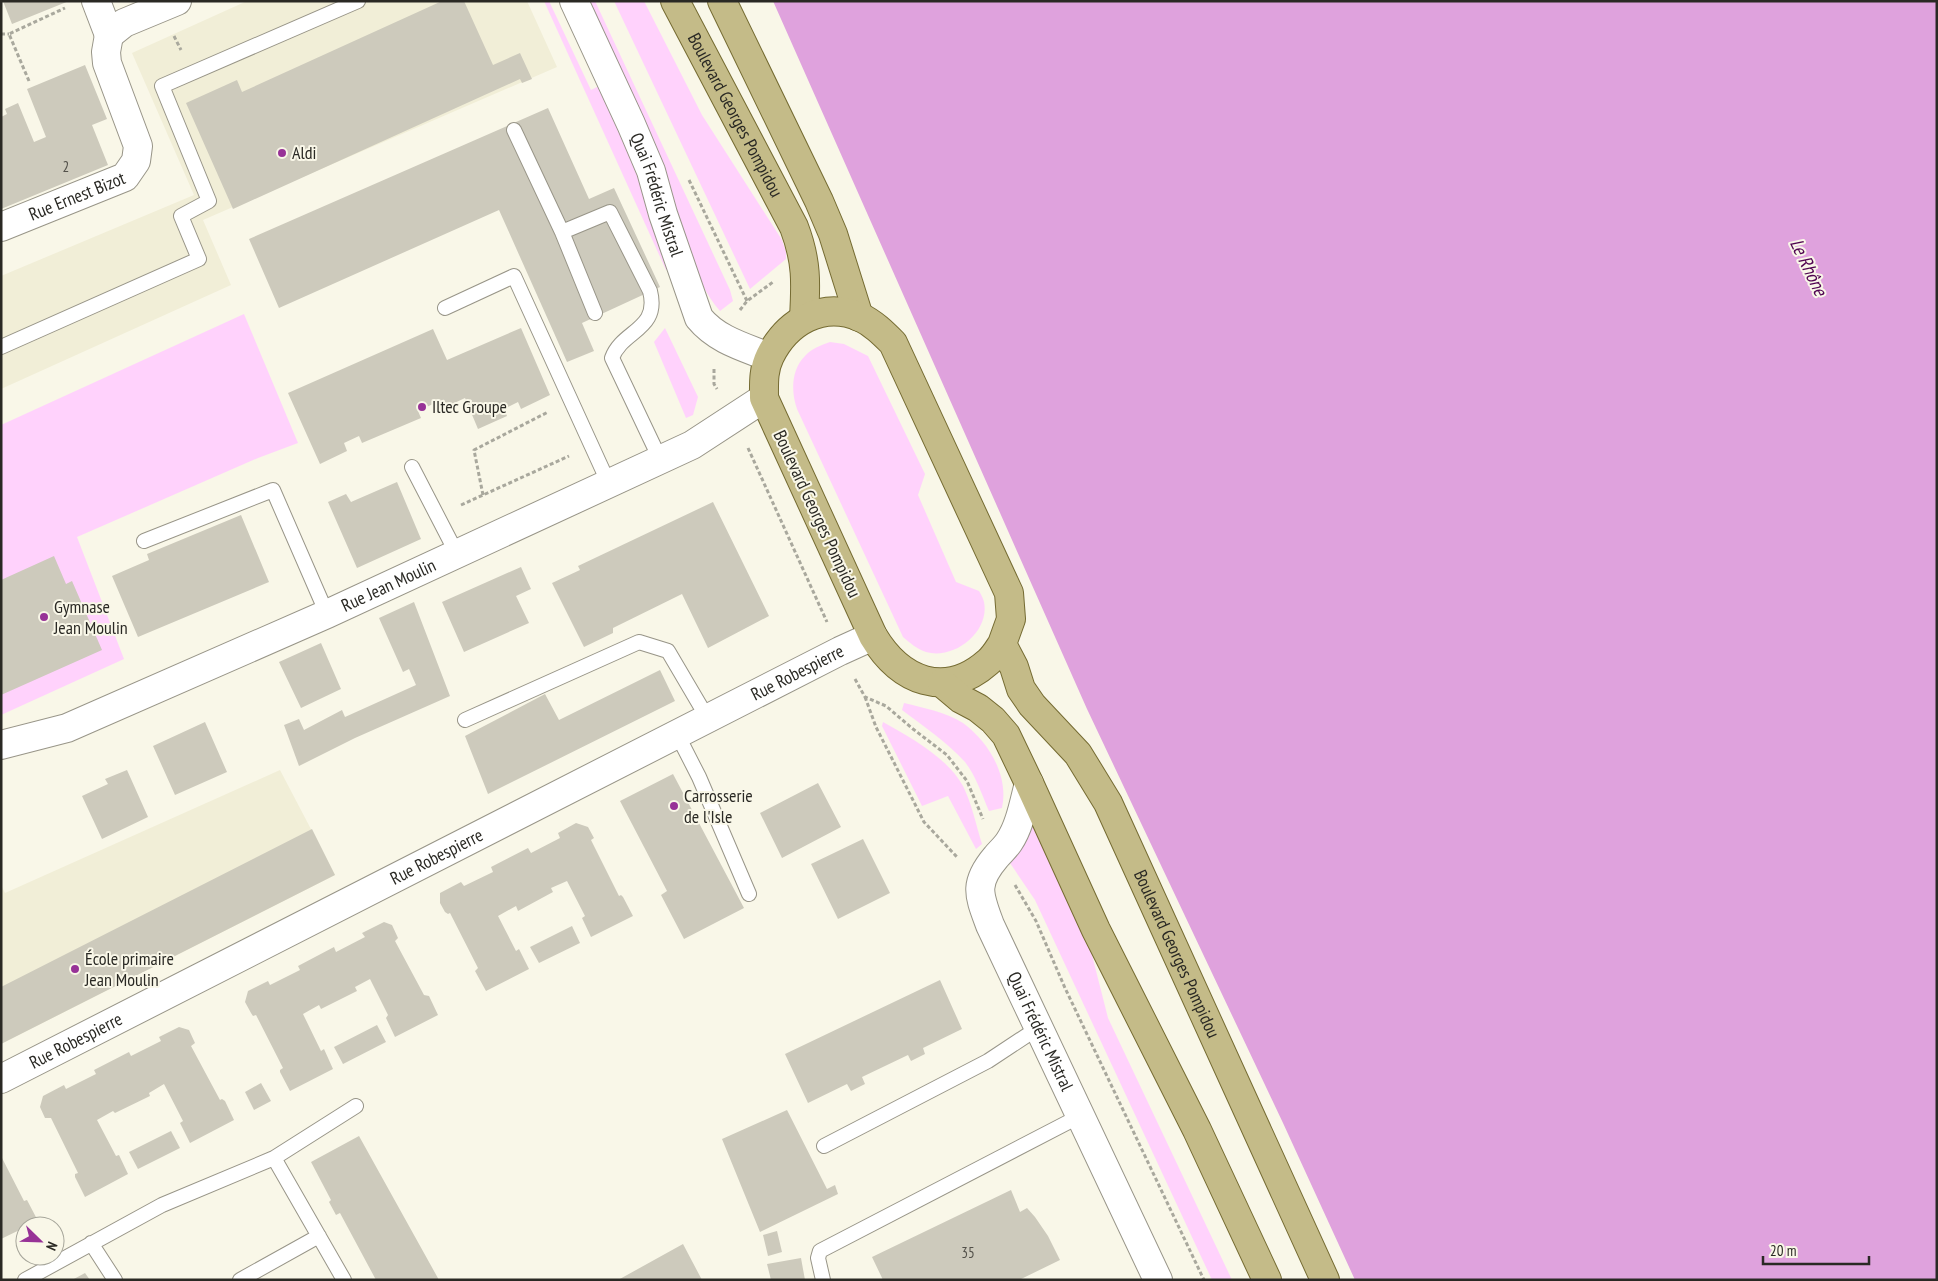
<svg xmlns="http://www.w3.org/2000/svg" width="1938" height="1281" viewBox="0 0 1938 1281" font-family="'PT Sans Narrow',sans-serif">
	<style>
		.built { fill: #f1eed7 }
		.green { fill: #ffd2fc }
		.water { fill: #dfa2dd }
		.building { fill: #cdcabc }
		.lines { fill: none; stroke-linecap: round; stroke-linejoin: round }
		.service-casing { stroke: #989588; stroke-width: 16 }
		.minor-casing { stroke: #989588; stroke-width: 30 }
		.primary-casing { stroke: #756b32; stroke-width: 30 }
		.path { stroke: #a9a89d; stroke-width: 3; stroke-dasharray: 4 2.5; stroke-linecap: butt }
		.service { stroke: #fff; stroke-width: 14 }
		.minor { stroke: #fff; stroke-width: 28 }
		.primary { stroke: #c4bb88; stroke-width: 28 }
		.poi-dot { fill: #973297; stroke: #f9f7e8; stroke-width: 2 }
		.labels { text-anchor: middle; stroke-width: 4; stroke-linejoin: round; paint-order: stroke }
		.number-label { font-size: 15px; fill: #53514a }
		.street-label { font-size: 18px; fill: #2a2924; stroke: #f9f7e8 }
		.poi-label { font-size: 18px; fill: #2a2924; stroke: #f9f7e8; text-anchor: start }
		.water-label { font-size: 19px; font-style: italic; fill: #500551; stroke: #f9f7e8 }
	</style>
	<rect width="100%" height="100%" fill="#f9f7e8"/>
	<path class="built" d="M247 1H527L557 67 203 220 231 285 1 389V276L194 195 132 53Z
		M280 770 335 875 1 1044V885L5 893Z"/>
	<path class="green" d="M544 1H549L591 90 603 84 626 135 671 269 666 270Z
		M585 1H595L730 290 733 301 720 311C693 281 687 236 672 200 645 133 614 67 585 1Z
		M614 1H644L702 115 782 240 786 252V259L750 289Z
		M244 314 298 443 258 458 77 537 124 659 1 715V425Z
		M665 328 698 397 693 415 686 418 654 342Z
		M830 342 844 344 868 356 925 474 918 495 956 582 979 591C981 594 983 598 984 602 990 632 954 660 926 652 917 649 910 643 903 637L797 409C791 392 791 370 805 356 811 349 821 345 830 342Z
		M904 703C924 708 946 712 963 723 989 742 1009 776 1002 808L989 811C982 795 976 776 965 762 947 742 923 726 902 710Z
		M883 722C910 737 948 758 963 786 972 804 976 825 982 844L976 849 948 796 922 806 882 726Z
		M1033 817 1092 955 1108 1018 1232 1280H1212L1035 900 1010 863 1019 848Z"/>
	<path class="water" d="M773 1H1937V1280H1355L1283 1123 1087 709Z"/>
	<path class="building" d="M3 1H69L12 24Z
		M442 1H464L493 65 520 53 532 79 522 83 520 79 233 209 186 103 237 80 242 92Z
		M85 65 107 119 92 125 108 165 1 209V117L7 114 5 109 18 103 34 142 46 137 27 89Z
		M548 108 589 199 614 188 660 287 582 323 594 351 567 362 499 210 279 308 249 239Z
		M521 328 550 395 521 409 518 402 504 409 507 416 478 429 465 398 435 412 433 404 418 411 421 418 362 443 359 436 344 443 347 451 320 464 288 393 433 329 447 360Z
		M397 482 421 539 357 568 328 502 346 494 351 502Z
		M713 502 769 616 708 648 682 594 613 628V633L584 647 552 583 580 570 578 566Z
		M241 515 269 582 138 637 112 576 149 560 147 554Z
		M54 556 66 584 72 581 102 650 1 695V580Z
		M521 567 531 589 516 596 529 623 464 652 442 602Z
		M414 602 450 696 355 738 299 766 284 725 299 719 304 730 342 710 345 717 416 685 409 669 403 672 379 618Z
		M321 643 341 689 301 708 279 662Z
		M660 670 675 701 488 794 465 736 545 694 559 720Z
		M205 722 227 772 175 795 153 746Z
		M127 770 148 817 102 839 82 796 108 784 105 779Z
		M673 774 744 908 684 939 661 895 667 891 620 801Z
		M818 783 841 827 782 858 760 813Z
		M576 823 588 827 594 838 591 840 619 896 621 895 623 897 633 916 591 937 582 918 585 916 567 881 551 888 553 892 518 911 516 906 498 916 516 951 519 949 529 969 486 991 475 971 478 968 450 913 448 914 445 912 440 903V893L461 882 464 886 493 872 491 867 528 848 531 853 560 838 558 833Z
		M312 829 335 875 1 1044V987Z
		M863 839 890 893 838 919 811 864Z
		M384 922 392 925 398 938 395 941 424 995 429 996 438 1015 395 1037 386 1018 388 1015 370 979 355 987 357 991 321 1009 319 1005 303 1014 321 1051 324 1049 333 1069 290 1091 280 1072V1070L283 1068 256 1015 253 1016 251 1013 245 1002 248 991 268 981 270 985 300 970 298 966 334 947 336 952 365 937 362 933Z
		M572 926 580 943 539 963 530 947Z
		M940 980 962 1029 923 1048 925 1054 911 1061 908 1055 862 1077 865 1084 851 1091 847 1084 808 1103 785 1054Z
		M377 1025 386 1042 343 1064 334 1047Z
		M179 1027 189 1030 195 1043 191 1046 220 1100 222 1099 225 1101 234 1120 190 1143 180 1123 183 1121 164 1084 149 1093 150 1096 115 1113 113 1111 97 1120 116 1156 119 1155 128 1174 85 1197 75 1177V1174L78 1173 51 1118H45L40 1107 43 1096 64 1085 66 1089 96 1074 94 1070 129 1052 131 1056 161 1041 159 1037Z
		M261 1083 271 1101 254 1110 245 1092Z
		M787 1110 827 1189 835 1185 838 1194 760 1232 722 1139Z
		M171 1131 180 1148 138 1169 129 1152Z
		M359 1136 439 1280H376L340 1213 336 1215 329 1202 331 1200 311 1162Z
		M1 1156 24 1201 27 1200 38 1221 1 1239Z
		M1011 1190 1020 1212 1027 1208 1035 1217 1048 1236 1060 1260 1019 1280H883L872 1257Z
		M777 1231 782 1252 768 1256 763 1235Z
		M683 1244 702 1280H618Z
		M801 1258 805 1280H771L767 1264Z
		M85 1273 90 1280H72Z"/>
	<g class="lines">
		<g class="service-casing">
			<path id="service" d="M514 130 562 232 595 313
				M562 232 610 212 650 291C660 330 622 330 612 358L660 459
				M445 308 514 276 609 484
				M1 347 199 259 181 216 209 201 162 86 358 1
				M412 467 457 554
				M144 541 273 490 327 614
				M465 720 639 642 668 651 708 719
				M677 734 699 777 749 894
				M824 1146 988 1061 1038 1028
				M274 1158 344 1280
				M91 1243 115 1280
				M25 1280 162 1205 274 1158 356 1106
				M240 1280 319 1236
				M823 1280 818 1258 820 1251 1080 1116"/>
		</g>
		<g class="minor-casing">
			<g id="minor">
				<path d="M96 1 109 35 124 23 177 1"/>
				<path id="s1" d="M574 1 631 124 651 171 663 214 699 318C717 340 744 347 769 357"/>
				<path id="s2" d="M1 227 125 177 136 161 138 146 107 63 106 52 109 35"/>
				<path id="s3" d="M1 745 67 728 327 614 692 445 764 398"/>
				<path id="s4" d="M1029 783C1024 802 1020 826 1009 842 1005 848 1000 852 996 857 973 884 979 895 990 925L1158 1280"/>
				<path id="s5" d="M1 1079 840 651 873 636"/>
			</g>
		</g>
		<g class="primary-casing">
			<g id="primary">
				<path id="s6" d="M675 1 794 227C807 261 806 283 804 318"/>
				<path d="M722 1 819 201 833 234 859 317"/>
				<path id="s7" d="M1002 644C998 650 994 657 988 662 945 700 900 681 873 636L764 398C764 384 763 370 770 356 787 322 822 301 860 317 873 323 883 333 893 343L1009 593 1011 619 1002 644 1014 667 1021 689 1032 705 1078 754 1108 803 1325 1280"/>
				<path d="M942 683 961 699 978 708 993 720 1006 735 1029 783 1096 930 1197 1130 1267 1280"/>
			</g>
		</g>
		<path class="path" d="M1 34H9
			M174 36 181 50
			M29 81 9 34 65 8
			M689 180 747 301
			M740 310 747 301 773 282
			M714 369V384L717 389
			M748 448 827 622
			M483 495 474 450 548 412
			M461 505 569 456
			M855 679 865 697 886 706 913 729 947 755 967 781 983 819
			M865 697 876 727 924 822 957 857
			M1015 885 1036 921 1065 988 1204 1280"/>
		<use href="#service" class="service"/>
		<use href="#minor" class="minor"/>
		<use href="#primary" class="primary"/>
	</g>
	<g class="poi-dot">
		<circle cx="282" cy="153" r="5"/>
		<circle cx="422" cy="407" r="5"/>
		<circle cx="44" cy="617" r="5"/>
		<circle cx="674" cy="806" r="5"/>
		<circle cx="75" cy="969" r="5"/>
	</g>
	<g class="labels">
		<g class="number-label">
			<text x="66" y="172">2</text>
			<text x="968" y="1258">35</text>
		</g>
		<g class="street-label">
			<text dy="6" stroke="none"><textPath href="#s6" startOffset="129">Boulevard Georges Pompidou</textPath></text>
			<text dy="6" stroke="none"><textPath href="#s2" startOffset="82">Rue Ernest Bizot</textPath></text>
			<text dy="6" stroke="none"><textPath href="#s1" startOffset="211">Quai Frédéric Mistral</textPath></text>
			<text transform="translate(817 514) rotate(65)" y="6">Boulevard Georges Pompidou</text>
			<text dy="6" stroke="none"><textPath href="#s3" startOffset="420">Rue Jean Moulin</textPath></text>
			<text dy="6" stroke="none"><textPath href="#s5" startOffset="894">Rue Robespierre</textPath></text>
			<text dy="6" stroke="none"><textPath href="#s5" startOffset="489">Rue Robespierre</textPath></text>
			<text dy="6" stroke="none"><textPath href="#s7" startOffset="1304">Boulevard Georges Pompidou</textPath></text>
			<text dy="6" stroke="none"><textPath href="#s4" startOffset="274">Quai Frédéric Mistral</textPath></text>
			<text dy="6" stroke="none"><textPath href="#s5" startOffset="84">Rue Robespierre</textPath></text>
		</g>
		<g class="poi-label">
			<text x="292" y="159">Aldi</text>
			<text x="432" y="413">Iltec Groupe</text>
			<text x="54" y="613">Gymnase<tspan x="54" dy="21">Jean Moulin</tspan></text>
			<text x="684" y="802">Carrosserie<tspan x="684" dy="21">de l'Isle</tspan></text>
			<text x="85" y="965">École primaire<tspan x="85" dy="21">Jean Moulin</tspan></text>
		</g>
		<g class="water-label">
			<text transform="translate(1809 267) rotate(64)" y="7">Le Rhône</text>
		</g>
	</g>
	<rect width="1938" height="1281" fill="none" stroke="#2a2924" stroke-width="5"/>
	<g transform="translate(40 1241) rotate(113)"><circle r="24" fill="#f9f7e8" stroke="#a6a59a"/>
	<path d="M0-4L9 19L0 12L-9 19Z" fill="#973297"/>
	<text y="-8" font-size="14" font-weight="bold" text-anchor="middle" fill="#2a2924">N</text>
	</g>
	<path d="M1763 1256v8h106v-8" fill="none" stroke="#2a2924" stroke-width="2.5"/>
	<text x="1770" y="1256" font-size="15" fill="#2a2924" stroke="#f9f7e8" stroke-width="4" paint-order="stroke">20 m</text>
</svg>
